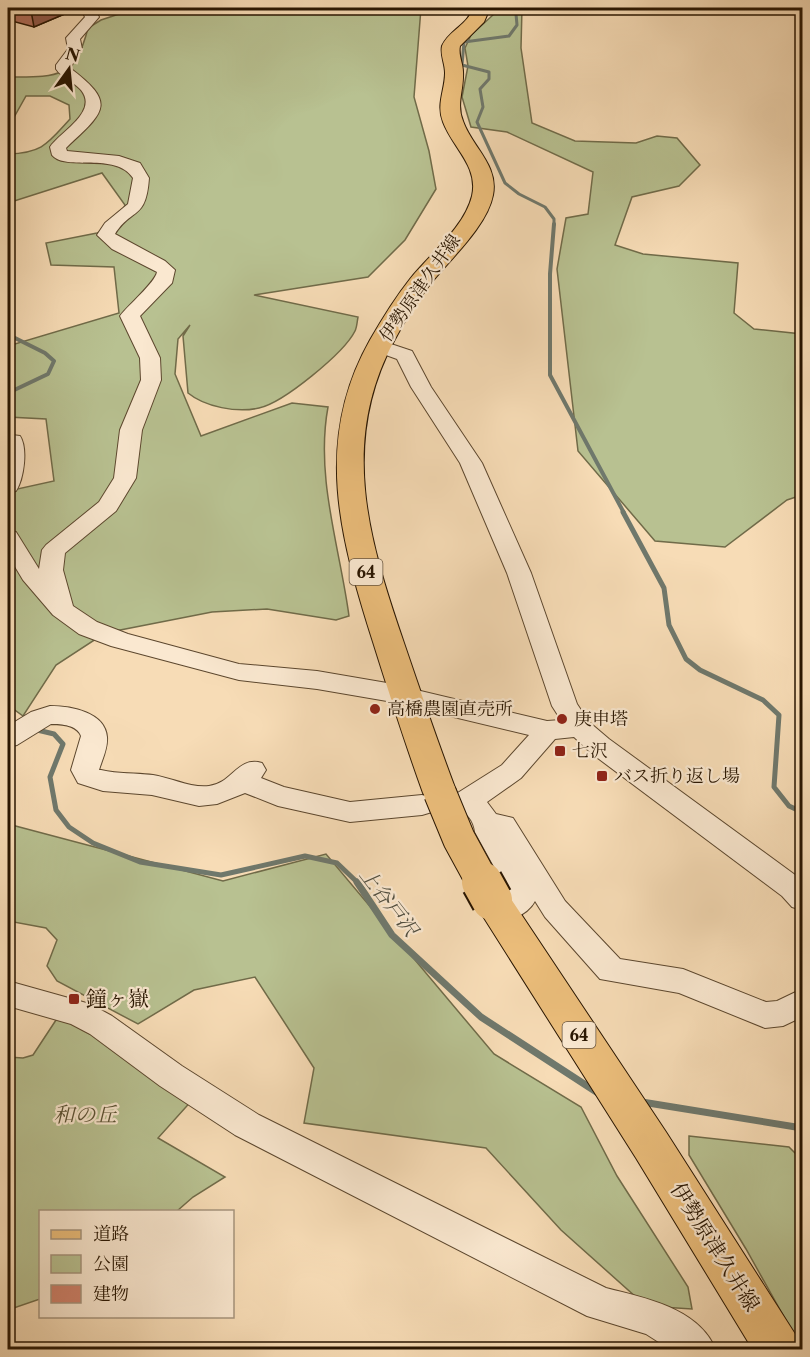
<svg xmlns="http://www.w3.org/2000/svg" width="810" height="1357" viewBox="0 0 810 1357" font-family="'Libre Caslon Text','Noto Serif JP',serif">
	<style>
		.green { fill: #b8c191; stroke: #706b49; stroke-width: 1.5 }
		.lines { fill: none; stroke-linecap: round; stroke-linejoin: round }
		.stream-far3 { stroke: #6f786c; stroke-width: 3 }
		.stream-far2 { stroke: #6f786c; stroke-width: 4 }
		.stream-far1 { stroke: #6f786c; stroke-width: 5 }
		.stream { stroke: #6f786c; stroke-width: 7 }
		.minor-casing { stroke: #5c472e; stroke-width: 2 }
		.major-casing { stroke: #281501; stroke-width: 2 }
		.minor { fill: #fae8d0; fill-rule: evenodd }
		.major { fill: #ecbe7b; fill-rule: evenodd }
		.major-bridge-far1-casing { stroke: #281501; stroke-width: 34; stroke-linecap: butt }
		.major-bridge-casing { stroke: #281501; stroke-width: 44; stroke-linecap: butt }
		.major-bridge-far1 { stroke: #ecbe7b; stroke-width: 32 }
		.major-bridge { stroke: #ecbe7b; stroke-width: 40 }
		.wall { fill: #b26f5c; stroke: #281501; stroke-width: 1.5 }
		.shaded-wall { fill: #915a4b; stroke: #281501; stroke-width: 1.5 }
		.building { fill: #cf816b; stroke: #281501; stroke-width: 1.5 }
		.poi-dot { fill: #8f2418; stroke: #fae8d0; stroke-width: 2 }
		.labels { text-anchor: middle; stroke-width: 4.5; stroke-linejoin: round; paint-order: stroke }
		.shield { fill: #fae8d0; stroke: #67543f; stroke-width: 1.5 }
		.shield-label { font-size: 16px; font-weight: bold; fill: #281501 }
		.street-label { font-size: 18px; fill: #281501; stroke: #fae8d0 }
		.poi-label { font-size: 18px; fill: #281501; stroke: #fae8d0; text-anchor: start }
		.water-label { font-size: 20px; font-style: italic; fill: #514f40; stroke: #fae8d0 }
		.near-poi-label { font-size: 21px; fill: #281501; stroke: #fae8d0; text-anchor: start }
		.near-park-label { font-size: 21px; font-style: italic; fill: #5a5133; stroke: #fae8d0 }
		.near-street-label { font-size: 21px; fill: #281501; stroke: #fae8d0 }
	</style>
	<rect width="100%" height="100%" fill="#f7dcb6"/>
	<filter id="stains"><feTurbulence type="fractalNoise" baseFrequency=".00333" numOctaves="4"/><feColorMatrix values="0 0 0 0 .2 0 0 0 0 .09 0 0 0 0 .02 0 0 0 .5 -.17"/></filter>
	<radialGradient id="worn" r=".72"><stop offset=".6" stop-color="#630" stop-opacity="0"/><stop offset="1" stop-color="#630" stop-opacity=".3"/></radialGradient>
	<path class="green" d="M137 8H421L414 97 429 151 436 189 405 240 368 277 254 295 358 317C357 322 357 327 355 331 344 353 283 403 259 408 237 413 205 407 188 393L183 336 190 325 178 339 175 374 201 436 292 403 328 407C315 477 340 548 349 616L336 620 267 609 212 612 105 633 56 665 23 716 8 705V491L54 481 46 419 8 417V346L119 313 114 267 51 265 46 243 97 233 116 226 125 205 102 173 8 203V154C43 153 48 143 70 119L69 105 50 96H26L8 128V77C55 77 75 80 88 28L101 20Z
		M494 8H522L521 48 532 123 575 141 636 143 657 136 677 138 700 165 679 186 632 197 615 245 643 254 738 263 734 313 754 329 802 334V495L787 500 725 547 655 541 578 451 557 269 566 218 588 214 593 172 507 132 471 127 462 97 468 66 465 48 471 35 493 15Z
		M8 824 223 881 326 854 494 1054 581 1107 617 1176 688 1287 692 1309 646 1306 561 1230 486 1148 304 1123 314 1068 255 977 194 990 138 1024 57 981 47 966 57 940 46 928 8 921Z
		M58 1017 76 1023 195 1097 158 1138 225 1177 193 1197 177 1211 40 1212V1299L8 1310V1057L23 1058 33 1055Z
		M689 1136 789 1147 802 1160V1349L746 1249 689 1155Z"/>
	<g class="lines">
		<path class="stream-far3" d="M510 8 516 14 517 25 509 36 464 42 462 65 489 72V79L480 89 483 107 477 122 505 183 519 194 545 207 554 219V225"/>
		<path class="stream-far2" d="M554 224 550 274V375L624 513
			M8 301 11 336 45 353 54 361 48 374 8 393"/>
		<path class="stream-far1" d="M623 512 664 588 669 625 686 659 700 670 763 700 779 715 774 787 789 806 802 812
			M33 729 54 734 63 744 50 777 56 810 69 827 93 843 140 862 221 875 305 856 337 863 358 883"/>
		<path class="stream" d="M357 882 392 935 481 1017 598 1093
			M642 1102 802 1128"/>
		<g class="minor-casing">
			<path id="minor" d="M75 8H94L99 17 80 39 82 49 70 68C118 104 104 112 66 148L67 151 119 156 140 163 149 178C146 221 132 207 115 234L165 261 175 270 172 283 140 316 160 358 161 380 142 430 136 478 116 511 65 553 63 570 73 606 97 622 128 634 239 664 317 671 387 683 547 721 561 720 552 706 507 573 460 463 411 387 397 359 372 350 369 346 372 342 379 340 412 351 431 387 482 463 531 573 577 704 589 722 609 739 802 880V910L792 907 782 896 591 753 574 737 555 739 521 778 487 802 496 814 513 818 565 901 620 959 683 969 766 1002 777 1001 802 989V1017L783 1026 765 1028 679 993 600 979 545 917 535 901C527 916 504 925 489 920L484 912 489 904 508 892 475 832C474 821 466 811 456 808L452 801 456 794 502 765 529 735 387 701 317 689 239 680 111 646 79 634 53 615 23 580 8 555V530L16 532 39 569 42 550 46 545 99 502 114 478 120 430 141 380 140 358 120 316C128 305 155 283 157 272L112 249 97 235 105 223 128 204 133 178C115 151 66 172 52 155L50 147C60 132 99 112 81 90 74 82 62 78 56 69V65L68 49 66 38 85 17 83 13Z
				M12 435 20 436C28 448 24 479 16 491L8 493V436Z
				M50 706C71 706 105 712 107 737 108 748 102 760 99 770H101C118 774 136 773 153 775 172 778 190 788 209 786 233 783 237 756 262 763L266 770 261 778 284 787 350 802 422 795 432 798 436 805 432 812 422 815 350 822 278 806 245 793 217 804 199 806 152 795 103 791 78 783 71 770 81 736C77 725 62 724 51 724L17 745 8 747V726L31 712Z
				M8 981 90 1004 112 1016 182 1066 259 1115 606 1288C645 1298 699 1308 716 1350H671L646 1334 587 1316 235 1135 160 1086 90 1034 71 1024 8 1006Z"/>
		</g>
		<g class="major-casing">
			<path id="major" d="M473 8H490L484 22 460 46C458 55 463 63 463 72 464 90 456 104 463 121 472 147 499 165 493 195 487 227 448 261 428 287 415 304 404 322 394 341 339 443 369 541 404 643 421 693 438 743 457 793L452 802 440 805 428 802 423 793C405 743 389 693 373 642 340 538 313 441 370 340 382 319 395 298 410 279 430 254 464 228 472 196 479 166 452 147 443 122 436 104 445 90 445 73 445 63 440 55 442 46 449 30 468 25 473 8Z
				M492 886 505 890 666 1132 795 1334 802 1350H753L636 1158 479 910 474 900 479 890Z"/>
		</g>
		<use href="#minor" class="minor"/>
		<use href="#major" class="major"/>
		<g class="major-bridge-far1-casing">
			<path id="major-bridge-far1" d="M440 793 459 839 483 883"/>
		</g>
		<g class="major-bridge-casing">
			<path id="major-bridge" d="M482 882 492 900"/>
		</g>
		<use href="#major-bridge-far1" class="major-bridge-far1"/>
		<use href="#major-bridge" class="major-bridge"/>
	</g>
	<path class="wall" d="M8 8H74V10L34 27 8 20Z
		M109 8H127L121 10Z"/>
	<path class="shaded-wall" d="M38 8H74V10L34 27 31 11Z"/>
	<path class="building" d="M21 8H38L31 11Z"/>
	<g class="poi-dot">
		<circle cx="375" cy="709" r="6"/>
		<circle cx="562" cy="719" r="6"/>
		<rect x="554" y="745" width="12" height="12" rx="3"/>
		<rect x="596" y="770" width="12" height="12" rx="3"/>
		<rect x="68" y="993" width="12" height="12" rx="3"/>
	</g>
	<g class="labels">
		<g class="shield">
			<rect x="349.5" y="559" width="33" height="26" rx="4.5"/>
			<rect x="562.5" y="1022" width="33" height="26" rx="4.5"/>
		</g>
		<g class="shield-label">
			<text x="366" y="578">64</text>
			<text x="579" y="1041">64</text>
		</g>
		<g class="street-label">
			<text transform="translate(420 288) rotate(-55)" y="6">伊勢原津久井線</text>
		</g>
		<g class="poi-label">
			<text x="387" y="715">高橋農園直売所</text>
			<text x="574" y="725">庚申塔</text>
			<text x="572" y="757">七沢</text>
			<text x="614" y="782">バス折り返し場</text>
		</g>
		<g class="water-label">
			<text transform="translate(389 902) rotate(52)" y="7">上谷戸沢</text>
		</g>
		<g class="near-poi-label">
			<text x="86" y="1006">鐘ヶ嶽</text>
		</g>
		<g class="near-park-label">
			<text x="85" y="1122">和の丘</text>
		</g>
		<g class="near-street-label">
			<text transform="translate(715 1247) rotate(58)" y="7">伊勢原津久井線</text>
		</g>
	</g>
	<rect width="810" height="1357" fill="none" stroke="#f7dcb6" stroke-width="30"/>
	<rect x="9" y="9" width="792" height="1339" fill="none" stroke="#281501" stroke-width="3"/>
	<rect x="15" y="15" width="780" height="1327" fill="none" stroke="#281501" stroke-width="1.5"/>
	<rect x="39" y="1210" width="195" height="108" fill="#fae8d0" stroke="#a6947d" stroke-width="1.5"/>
	<rect x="51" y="1230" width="30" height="9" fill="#ecbe7b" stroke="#a6947d" stroke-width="1.5"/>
	<text x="93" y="1240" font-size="18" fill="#281501">道路</text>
	<rect x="51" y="1255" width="30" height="18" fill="#b8c191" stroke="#a6947d" stroke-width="1.5"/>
	<text x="93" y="1270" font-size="18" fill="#281501">公園</text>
	<rect x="51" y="1285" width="30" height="18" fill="#cf816b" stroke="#a6947d" stroke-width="1.5"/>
	<text x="93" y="1300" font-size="18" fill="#281501">建物</text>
	<g transform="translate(69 69) rotate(15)" stroke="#fae8d0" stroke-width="4.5" paint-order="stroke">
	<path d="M0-4.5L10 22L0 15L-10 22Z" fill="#281501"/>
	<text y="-9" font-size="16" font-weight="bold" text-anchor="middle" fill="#281501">N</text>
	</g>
	<rect width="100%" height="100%" filter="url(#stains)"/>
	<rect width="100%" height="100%" fill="url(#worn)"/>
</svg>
